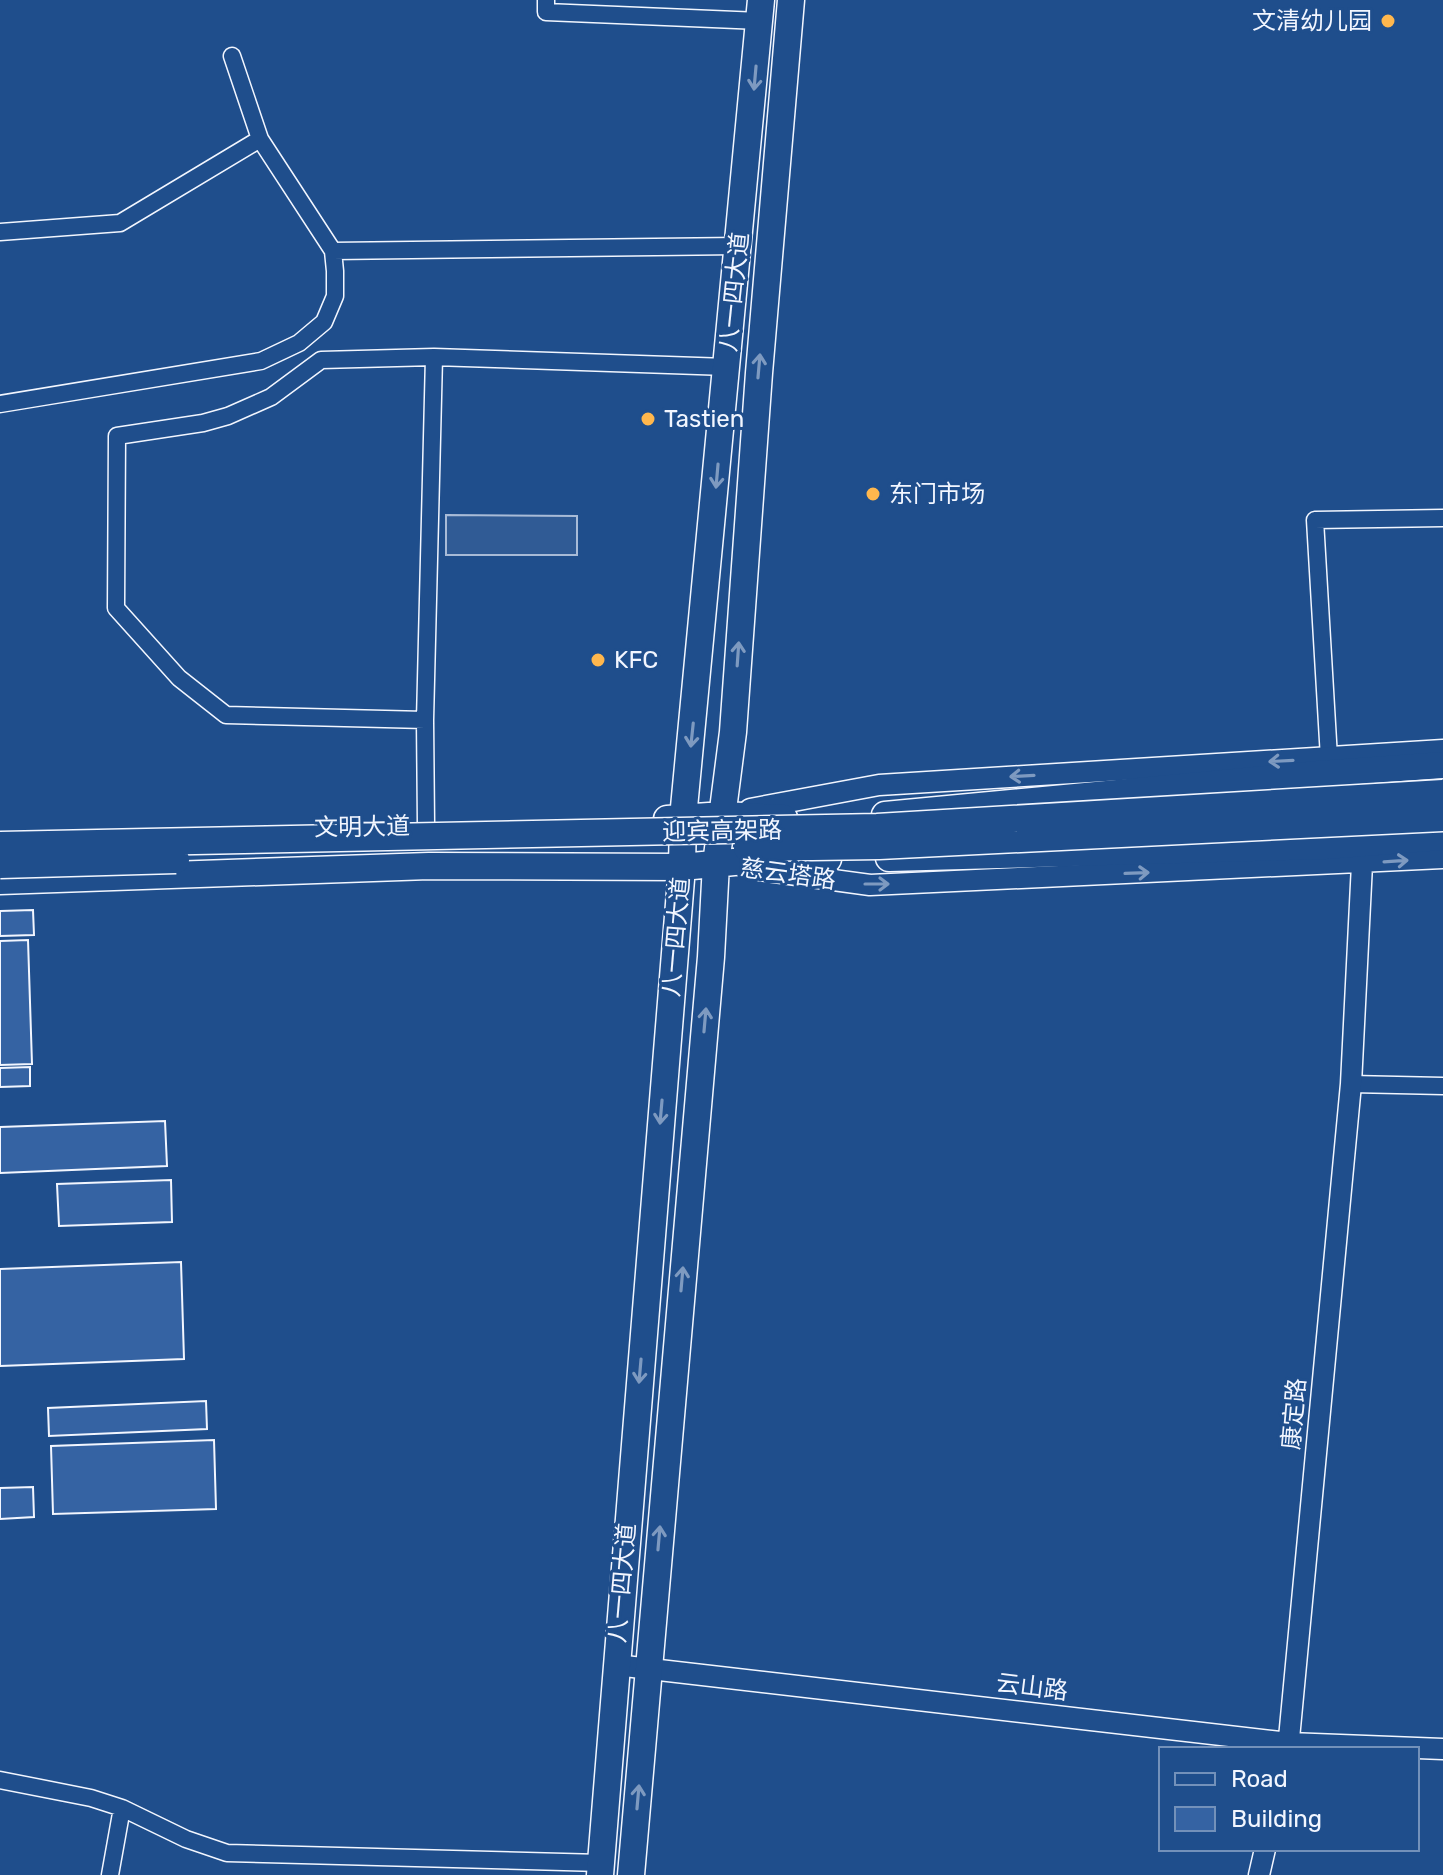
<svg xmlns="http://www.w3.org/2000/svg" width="1443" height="1875" viewBox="0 0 1443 1875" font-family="Rubik,'Noto Sans SC',sans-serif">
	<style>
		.parking { fill: #305b95; stroke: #a8bbd7; stroke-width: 2 }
		.building { fill: #3563a3; stroke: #f2f6ff; stroke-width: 2 }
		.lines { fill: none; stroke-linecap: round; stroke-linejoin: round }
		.minor-casing { stroke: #f2f6ff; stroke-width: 19 }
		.tertiary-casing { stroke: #f2f6ff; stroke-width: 23 }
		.primary-casing { stroke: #f2f6ff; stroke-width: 29 }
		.trunk-casing { stroke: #f2f6ff; stroke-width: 29 }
		.minor { stroke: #1f4e8c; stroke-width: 16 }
		.tertiary { stroke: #1f4e8c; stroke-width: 20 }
		.primary { stroke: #1f4e8c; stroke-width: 26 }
		.trunk { stroke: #1f4e8c; stroke-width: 26 }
		.trunk-bridge-casing { stroke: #f2f6ff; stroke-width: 29; stroke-linecap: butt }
		.trunk-bridge { stroke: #1f4e8c; stroke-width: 26 }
		.oneway { stroke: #7e9ac0 }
		.poi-dot { fill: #ffb74d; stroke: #1f4e8c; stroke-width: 3 }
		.labels { text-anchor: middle; stroke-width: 6; stroke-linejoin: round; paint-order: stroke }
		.poi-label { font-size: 24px; fill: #f2f6ff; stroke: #1f4e8c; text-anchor: start }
		.street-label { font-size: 24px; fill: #f2f6ff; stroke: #1f4e8c }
	</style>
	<rect width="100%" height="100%" fill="#1f4e8c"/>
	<path class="parking" d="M446 515 577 516V555H446Z"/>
	<path class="building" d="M33 910 34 935 0 936V911Z
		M28 940 32 1064 0 1065V941Z
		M30 1067V1086L0 1087V1068Z
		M165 1121 167 1166 0 1173V1127Z
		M171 1180 172 1222 59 1226 57 1184Z
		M181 1262 184 1359 0 1366V1269Z
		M206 1401 207 1429 49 1436 48 1408Z
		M214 1440 216 1509 53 1514 51 1446Z
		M33 1487 34 1517 0 1519V1488Z"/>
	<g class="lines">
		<g class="minor-casing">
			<path id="minor" d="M546 0V12L760 21
				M0 232 120 223 260 139
				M333 251 738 246
				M0 404 261 361 299 343 324 322 335 296V271L333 251 260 139 232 56
				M425 720 226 715 179 678 116 608 117 436 203 423 228 416 271 397 321 360 434 357 727 367
				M1329 758 1315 520 1443 518
				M426 825 425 720 434 357
				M1351 1084 1443 1086
				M0 1780 91 1798 122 1808 186 1839 227 1853 601 1863
				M110 1875 122 1808"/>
		</g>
		<g class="tertiary-casing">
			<path id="tertiary" d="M750 809 879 785 1443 750
				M760 870 870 885 1443 858
				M616 1665 1289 1743 1443 1749
				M1288 1749 1351 1084 1362 864
				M1259 1875 1265 1849"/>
		</g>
		<g class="primary-casing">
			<path id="primary" d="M667 819 723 815 784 818
				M0 881 429 866 682 867 734 862 828 859
				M600 1875 682 867 683 818 761 0
				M631 1875 711 957 716 864 733 732 759 373 791 0"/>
		</g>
		<g class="trunk-casing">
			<path id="trunk" d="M885 815 1317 774 1443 765
				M889 858 1326 846 1443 837"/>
		</g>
		<use href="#minor" class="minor"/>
		<use href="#tertiary" class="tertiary"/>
		<use href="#primary" class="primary"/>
		<use href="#trunk" class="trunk"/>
		<g class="trunk-bridge-casing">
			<path id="trunk-bridge" d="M0 845 877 827 1443 793
				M747 848 879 846 1443 818
				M0 865 176 860"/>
		</g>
		<use href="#trunk-bridge" class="trunk-bridge"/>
	</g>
	<defs><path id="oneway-shaft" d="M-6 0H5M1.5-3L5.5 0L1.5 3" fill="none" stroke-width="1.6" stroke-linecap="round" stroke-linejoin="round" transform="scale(2)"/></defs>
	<g class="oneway">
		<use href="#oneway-shaft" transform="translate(755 78) rotate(95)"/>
		<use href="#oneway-shaft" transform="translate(759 366) rotate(-85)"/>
		<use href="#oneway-shaft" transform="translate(717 476) rotate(95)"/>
		<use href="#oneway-shaft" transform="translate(738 654) rotate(-86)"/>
		<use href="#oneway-shaft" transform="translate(692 735) rotate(96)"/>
		<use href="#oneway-shaft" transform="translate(1281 761) rotate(177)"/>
		<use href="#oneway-shaft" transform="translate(1022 776) rotate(177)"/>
		<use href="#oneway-shaft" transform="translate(1396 861) rotate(-4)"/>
		<use href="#oneway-shaft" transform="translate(1137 873) rotate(-2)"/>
		<use href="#oneway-shaft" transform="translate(877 884)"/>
		<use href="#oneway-shaft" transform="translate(705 1020) rotate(-85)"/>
		<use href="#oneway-shaft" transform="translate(661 1112) rotate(95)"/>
		<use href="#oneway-shaft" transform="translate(682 1279) rotate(-85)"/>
		<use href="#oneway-shaft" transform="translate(640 1371) rotate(95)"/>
		<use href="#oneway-shaft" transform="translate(659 1538) rotate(-85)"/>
		<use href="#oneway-shaft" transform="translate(638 1797) rotate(-85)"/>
	</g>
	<g class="poi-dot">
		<circle cx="1388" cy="21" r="8"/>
		<circle cx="648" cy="419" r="8"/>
		<circle cx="873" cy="494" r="8"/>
		<circle cx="598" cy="660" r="8"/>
	</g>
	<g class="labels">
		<g class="poi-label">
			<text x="1372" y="29" text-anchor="end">文清幼儿园</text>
			<text x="664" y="427">Tastien</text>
			<text x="889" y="502">东门市场</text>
			<text x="614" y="668">KFC</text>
		</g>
		<g class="street-label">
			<text transform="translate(734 292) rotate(-84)" y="8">八一四大道</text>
			<text transform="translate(362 827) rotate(-1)" y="8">文明大道</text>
			<text transform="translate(722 831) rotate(-1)" y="8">迎宾高架路</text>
			<text transform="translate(788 874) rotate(8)" y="8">慈云塔路</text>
			<text transform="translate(676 937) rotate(-85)" y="8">八一四大道</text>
			<text transform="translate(1294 1414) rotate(-85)" y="8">康定路</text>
			<text transform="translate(622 1583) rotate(-85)" y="8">八一四大道</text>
			<text transform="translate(1032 1687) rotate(7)" y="8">云山路</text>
		</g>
	</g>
	<rect x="1159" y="1747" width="260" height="104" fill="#1f4e8c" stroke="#7391ba" stroke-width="2"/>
	<rect x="1175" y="1773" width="40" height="12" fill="#1f4e8c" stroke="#7391ba" stroke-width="2"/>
	<text x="1231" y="1787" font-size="24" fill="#f2f6ff">Road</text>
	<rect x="1175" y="1807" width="40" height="24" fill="#3563a3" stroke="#7391ba" stroke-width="2"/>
	<text x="1231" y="1827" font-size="24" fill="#f2f6ff">Building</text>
</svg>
